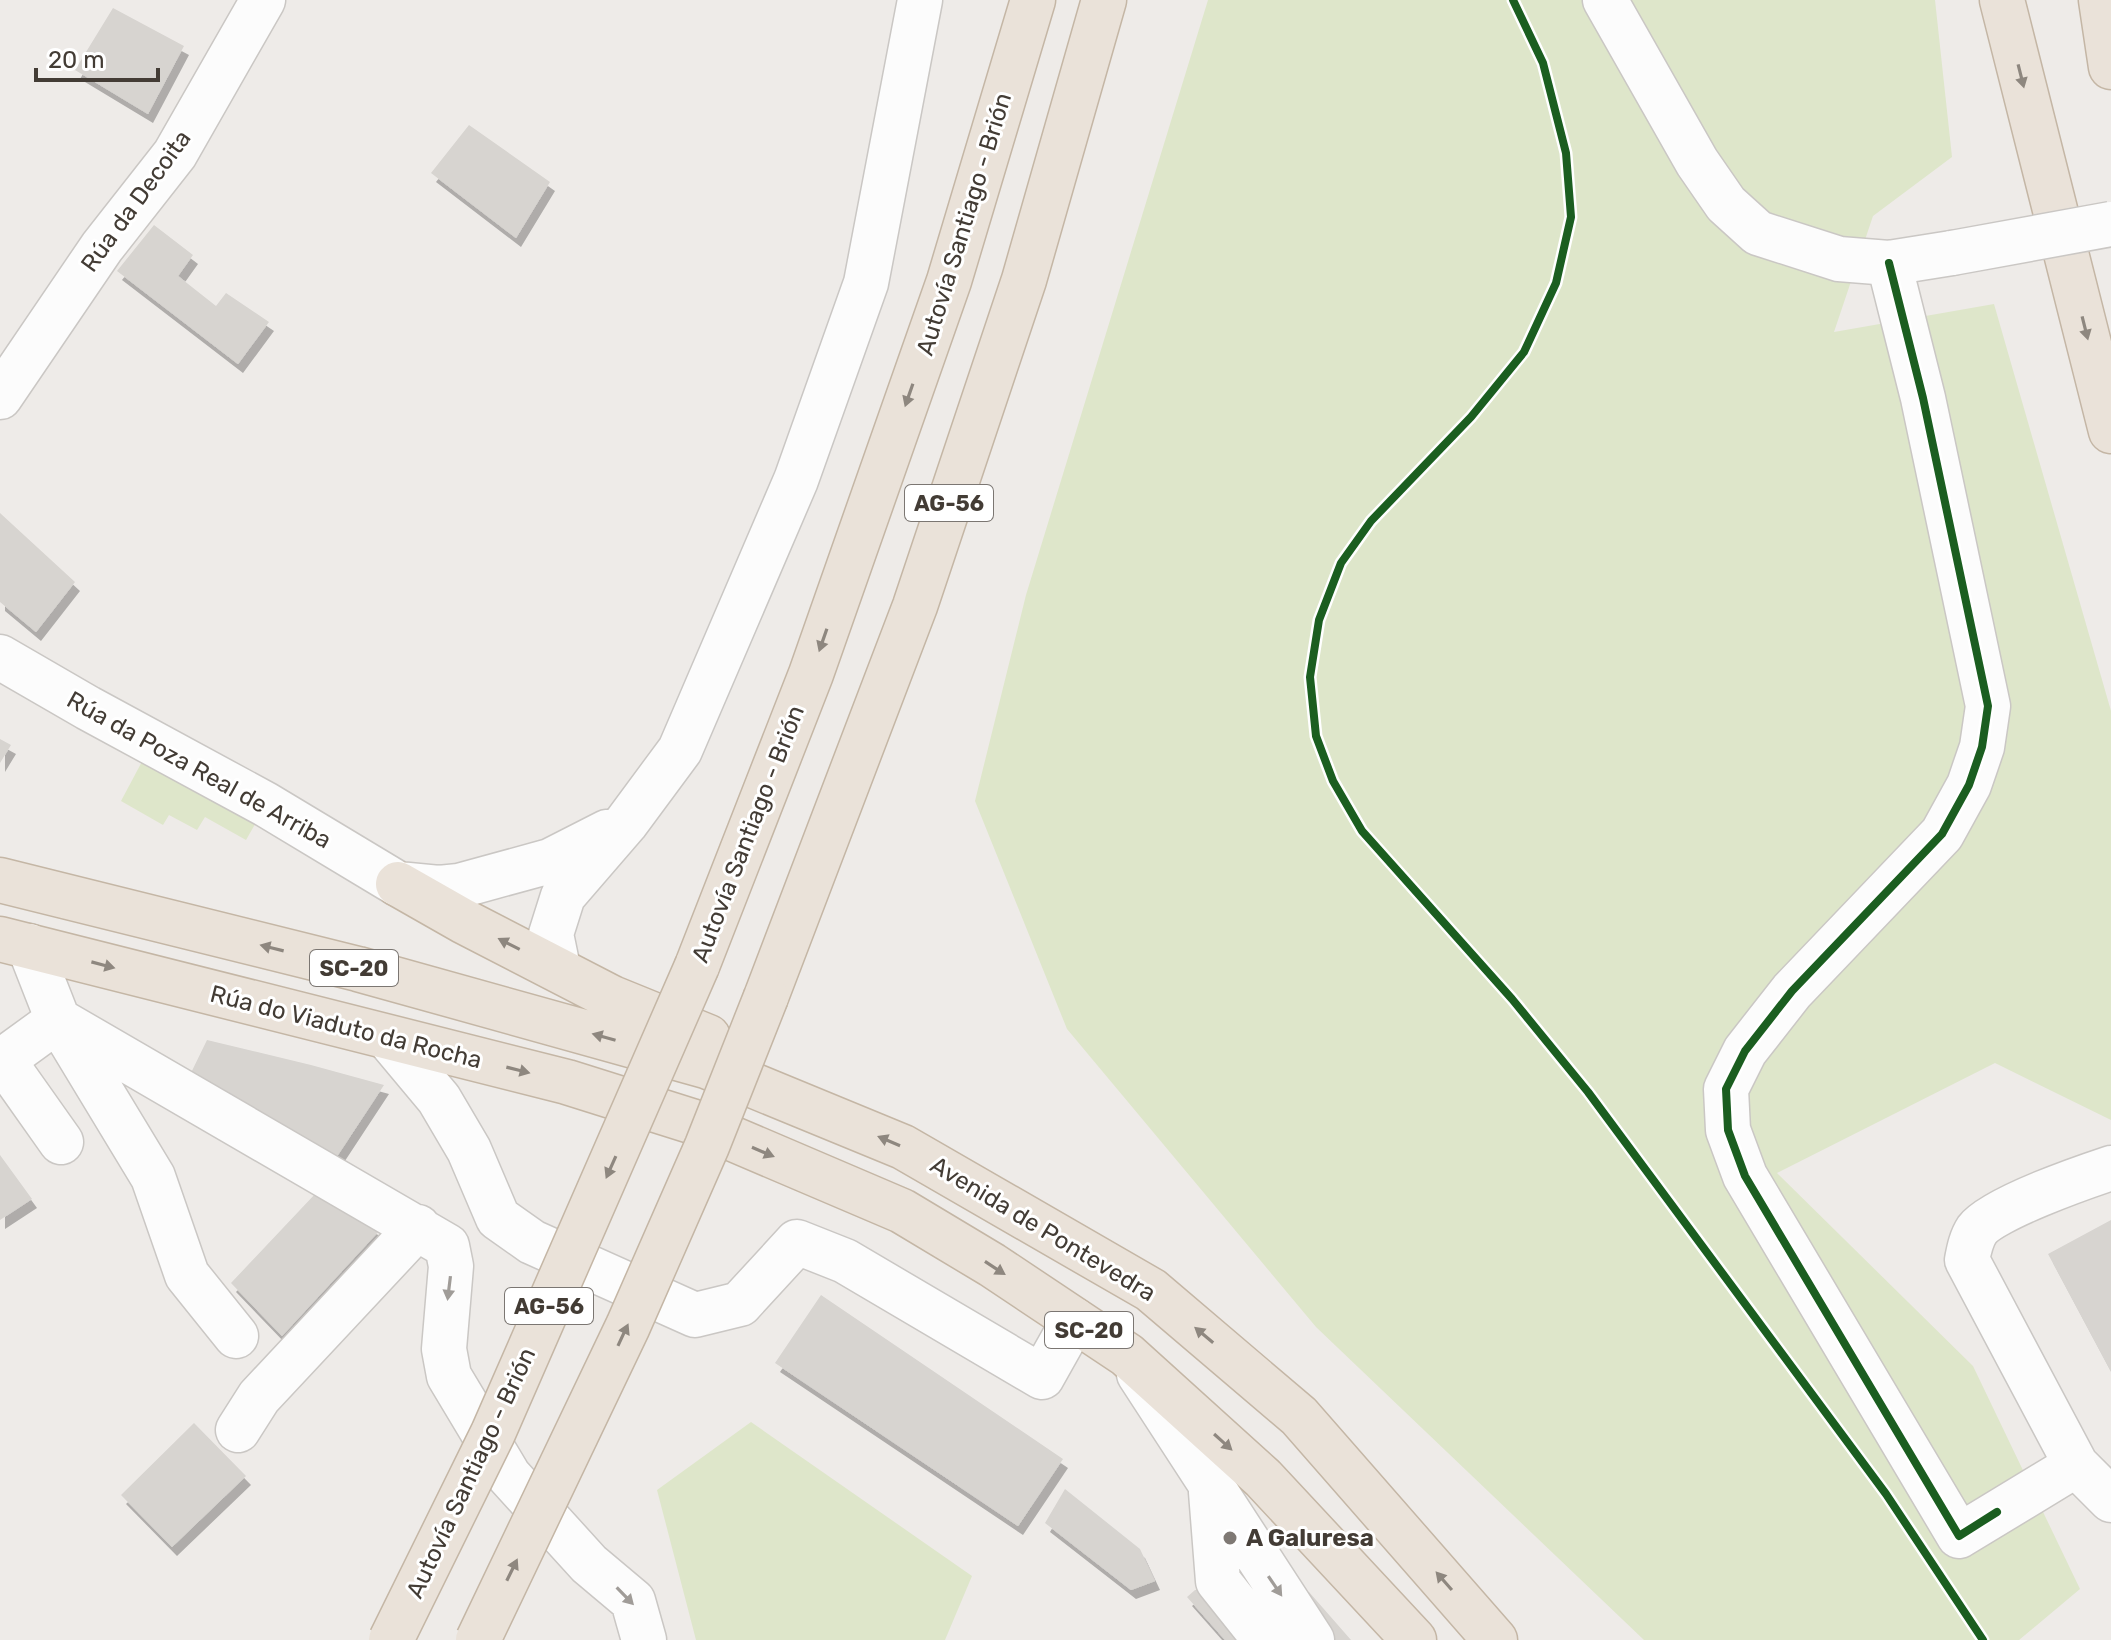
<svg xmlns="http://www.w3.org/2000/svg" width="2111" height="1640" viewBox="0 0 2111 1640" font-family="Rubik,sans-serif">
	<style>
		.green { fill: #dee6ca }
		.building { fill: #d7d4d0; filter: url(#shadow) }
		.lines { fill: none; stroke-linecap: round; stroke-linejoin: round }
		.minor-casing { stroke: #cac7c4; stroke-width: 47 }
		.highway-casing { stroke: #c4b6a5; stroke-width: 47 }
		.minor { stroke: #fcfcfc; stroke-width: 44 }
		.highway { stroke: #eae2d9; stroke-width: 44 }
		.minor-bridge-casing { stroke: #cac7c4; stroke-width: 47; stroke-linecap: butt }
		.highway-bridge-casing { stroke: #c4b6a5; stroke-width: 47; stroke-linecap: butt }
		.minor-bridge { stroke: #fcfcfc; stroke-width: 44 }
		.highway-bridge { stroke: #eae2d9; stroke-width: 44 }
		.cycleway-casing { stroke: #fff; stroke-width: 13 }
		.cycleway { stroke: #1b5e20; stroke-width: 8 }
		.oneway { fill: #8e877f }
		.oneway2 { fill: #a09c98 }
		.poi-dot { fill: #7f7974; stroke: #fff; stroke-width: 3 }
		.labels { text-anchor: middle; stroke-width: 6; stroke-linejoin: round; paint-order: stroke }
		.shield { fill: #fff; stroke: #7b7672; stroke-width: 2 }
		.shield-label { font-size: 22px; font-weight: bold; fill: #433c35 }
		.street-label { font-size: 24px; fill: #433c35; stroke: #fff }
		.poi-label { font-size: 24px; font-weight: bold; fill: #433c35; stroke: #fff; text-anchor: start }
	</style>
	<defs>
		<filter id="shadow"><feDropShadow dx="5" dy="9" stdDeviation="0" flood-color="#0004"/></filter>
	</defs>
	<rect width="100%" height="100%" fill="#eeebe8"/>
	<path class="green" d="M1208 0H1935L1952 157 1873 216 1834 332 1994 304 2111 711V1120L1995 1063 1777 1173 1973 1366 2080 1589 2019 1640H1644L1316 1327 1067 1029 975 801 1026 595Z
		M145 756 258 819 246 840 205 817 197 830 169 815 163 825 121 801Z
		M751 1422 972 1576 945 1640H696L657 1490Z"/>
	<path class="building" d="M113 8 184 46 148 114 75 70Z
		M469 125 550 182 516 238 431 173Z
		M154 225 193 255 178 276 216 306 226 293 269 322 238 364 117 271Z
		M0 513 75 582 36 632 0 602Z
		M0 739 11 745 0 763Z
		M207 1040 311 1065 384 1085 332 1164 188 1079Z
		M0 1155 32 1199 0 1220Z
		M316 1193 380 1230 282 1336 231 1283Z
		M2111 1220V1372L2048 1254Z
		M821 1295 1063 1459 1018 1526 775 1363Z
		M194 1423 246 1476 172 1547 121 1495Z
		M1065 1489 1140 1549 1155 1581 1131 1590 1045 1523Z
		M1195 1590 1309 1592 1351 1640H1225L1187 1597Z"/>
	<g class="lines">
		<g class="minor-casing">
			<path id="minor" d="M1605 0 1697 162 1726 204 1758 233 1839 259 1889 263 1952 253
				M1889 263 1923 398 1988 706 1982 747 1969 785 1942 834 1792 991 1745 1051 1726 1089 1728 1130 1745 1176 1959 1536 2076 1465 1967 1260C1969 1250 1971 1239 1977 1230 1992 1209 2084 1177 2111 1168
				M0 397 102 247 175 154 263 0
				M0 657 88 708 265 804 398 884 439 888 459 886 550 861 607 832
				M29 946 58 1020 447 1246 451 1266 444 1349 449 1376 509 1476 589 1564 633 1601 644 1640
				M558 968 551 934 563 896 626 823 680 750 796 480 866 283 920 0
				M388 1038 439 1099 469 1150 498 1218 532 1242 695 1315 740 1304 797 1242 845 1261 1042 1377 1074 1320
				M61 1142 3 1060 58 1020 153 1177 187 1275 236 1336
				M1139 1374 1312 1640
				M238 1430 259 1397 418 1227
				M2076 1465 2111 1500
				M1211 1492 1218 1581 1265 1640"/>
		</g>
		<g class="highway-casing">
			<path id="highway" d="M2002 0 2111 431
				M2101 0 2111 67
				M0 880 358 969 706 1066 903 1147 1151 1290 1299 1416 1495 1640
				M398 884 463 921 612 998 708 1037
				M0 939 567 1082 691 1121 902 1211 992 1265 1127 1355 1263 1478 1414 1640
				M697 966 811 674 949 281 1033 0
				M766 997 915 606 1024 280 1104 0"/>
		</g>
		<use href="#minor" class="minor"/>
		<use href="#highway" class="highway"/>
		<g class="minor-bridge-casing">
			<path id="minor-bridge" d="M1952 253 2111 224"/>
		</g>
		<g class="highway-bridge-casing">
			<path id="highway-bridge" d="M391 1640 493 1433 697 966
				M478 1640 628 1326 707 1146 766 997"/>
		</g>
		<use href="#minor-bridge" class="minor-bridge"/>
		<use href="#highway-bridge" class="highway-bridge"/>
		<g class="cycleway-casing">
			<path id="cycleway" d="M1513 0 1543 63 1566 153 1571 217 1556 283 1524 352 1471 417 1371 521 1341 563 1319 620 1310 677 1316 736 1333 781 1362 831 1512 999 1588 1092 1886 1494 1983 1640
				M1889 263 1923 398 1988 706 1982 747 1969 785 1942 834 1792 991 1745 1051 1726 1089 1728 1130 1745 1176 1959 1536 1997 1512"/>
		</g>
		<use href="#cycleway" class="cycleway"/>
	</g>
	<defs><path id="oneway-solid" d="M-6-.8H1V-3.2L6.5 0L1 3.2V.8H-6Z" transform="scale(2)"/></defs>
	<g class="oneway">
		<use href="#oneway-solid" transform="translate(2021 76) rotate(76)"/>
		<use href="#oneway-solid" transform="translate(2085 328) rotate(76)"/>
		<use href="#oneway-solid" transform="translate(909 395) rotate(109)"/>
		<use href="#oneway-solid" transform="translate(823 640) rotate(109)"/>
		<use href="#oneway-solid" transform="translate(509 944) rotate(-153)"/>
		<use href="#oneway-solid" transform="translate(272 948) rotate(-166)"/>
		<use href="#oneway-solid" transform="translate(103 965) rotate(15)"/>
		<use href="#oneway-solid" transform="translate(604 1037) rotate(-164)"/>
		<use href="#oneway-solid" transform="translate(518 1070) rotate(14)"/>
		<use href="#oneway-solid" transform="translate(889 1141) rotate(-157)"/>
		<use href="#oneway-solid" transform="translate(763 1152) rotate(23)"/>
		<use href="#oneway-solid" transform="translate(611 1167) rotate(114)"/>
		<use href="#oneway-solid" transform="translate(995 1268) rotate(33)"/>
		<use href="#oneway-solid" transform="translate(623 1335) rotate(-65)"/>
		<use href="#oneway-solid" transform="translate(1204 1335) rotate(-140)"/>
		<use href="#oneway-solid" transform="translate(1223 1442) rotate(42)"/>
		<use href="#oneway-solid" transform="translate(512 1570) rotate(-64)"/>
		<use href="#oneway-solid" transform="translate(1444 1581) rotate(-131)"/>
	</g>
	<g class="oneway2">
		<use href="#oneway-solid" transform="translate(449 1288) rotate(97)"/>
		<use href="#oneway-solid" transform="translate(1275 1586) rotate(56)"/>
		<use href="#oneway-solid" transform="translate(625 1596) rotate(46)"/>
	</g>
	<circle class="poi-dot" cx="1230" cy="1538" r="8"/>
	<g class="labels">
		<g class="shield">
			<rect x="905" y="485" width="88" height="36" rx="6"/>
			<rect x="310" y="950" width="88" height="36" rx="6"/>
			<rect x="505" y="1288" width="88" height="36" rx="6"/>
			<rect x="1045" y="1312" width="88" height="36" rx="6"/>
		</g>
		<g class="shield-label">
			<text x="949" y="511">AG-56</text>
			<text x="354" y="976">SC-20</text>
			<text x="549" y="1314">AG-56</text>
			<text x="1089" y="1338">SC-20</text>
		</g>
		<g class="street-label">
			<text transform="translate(136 201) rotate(-54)" y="8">Rúa da Decoita</text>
			<text transform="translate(964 224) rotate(-73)" y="8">Autovía Santiago - Brión</text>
			<text transform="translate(199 770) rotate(29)" y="8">Rúa da Poza Real de Arriba</text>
			<text transform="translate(748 834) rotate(-69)" y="8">Autovía Santiago - Brión</text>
			<text transform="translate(346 1027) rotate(14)" y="8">Rúa do Viaduto da Rocha</text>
			<text transform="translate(1043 1229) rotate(31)" y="8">Avenida de Pontevedra</text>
			<text transform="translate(471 1473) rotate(-65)" y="8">Autovía Santiago - Brión</text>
		</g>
		<g class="poi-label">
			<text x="1246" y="1546">A Galuresa</text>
		</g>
	</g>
	<path d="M36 68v12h122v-12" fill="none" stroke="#433c35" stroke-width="4"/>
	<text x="48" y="68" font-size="24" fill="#433c35" stroke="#ffffff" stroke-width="6" paint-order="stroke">20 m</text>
</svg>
